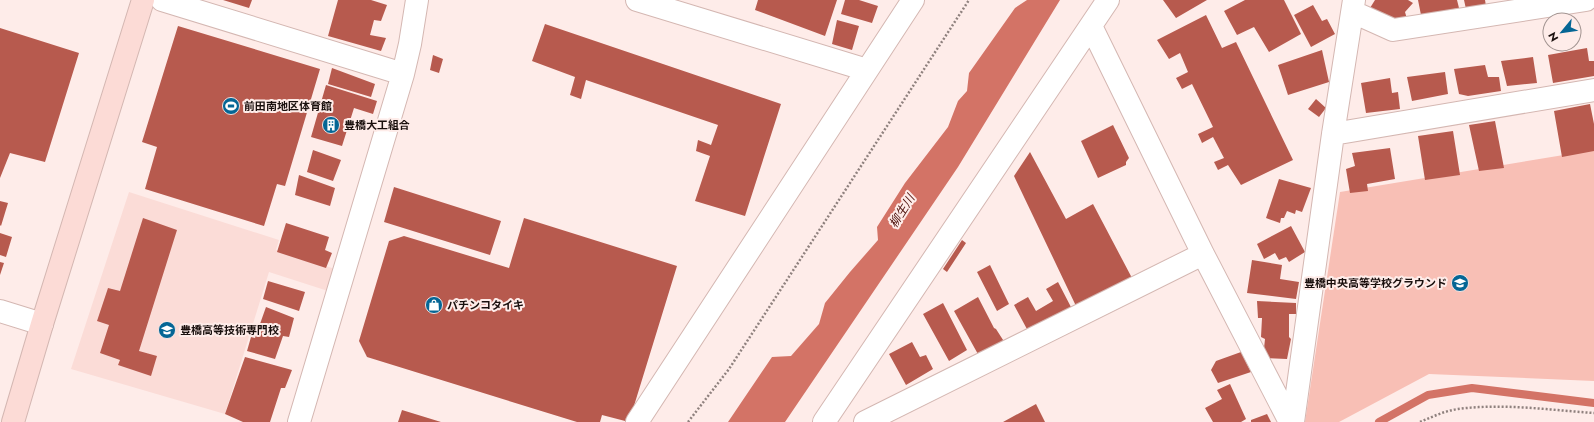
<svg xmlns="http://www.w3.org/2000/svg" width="1594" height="422" viewBox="0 0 1594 422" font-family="Jost,'Noto Sans JP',sans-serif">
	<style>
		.built { fill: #fbdcd7 }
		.green { fill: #f8bfb5 }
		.water { fill: #d37366 }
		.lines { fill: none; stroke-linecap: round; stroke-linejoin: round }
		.stream { stroke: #d37366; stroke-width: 8 }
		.building { fill: #b75a4e }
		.street-casing { stroke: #d4b7b2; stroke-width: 24 }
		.secondary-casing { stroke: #d4b7b2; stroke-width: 24 }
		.path { stroke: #8f817e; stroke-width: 2.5; stroke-dasharray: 2 2; stroke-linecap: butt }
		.street { stroke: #fff; stroke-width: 22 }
		.secondary { stroke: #fcdbd6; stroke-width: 22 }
		.labels { text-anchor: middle; stroke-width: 4; stroke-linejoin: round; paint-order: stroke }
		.poi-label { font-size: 11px; font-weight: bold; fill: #190f0d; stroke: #feece9; text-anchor: start }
		.water-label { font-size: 12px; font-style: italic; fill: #4d100b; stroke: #feece9 }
	</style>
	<rect width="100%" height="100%" fill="#feece9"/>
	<path class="built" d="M129 192 279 240 276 250 335 269 328 291 269 272 225 414 71 369Z"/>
	<path class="green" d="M1594 150V381L1429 374 1339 422H1305L1340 192Z"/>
	<path class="water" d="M1027 0H1060L958 167 785 422H728L772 357 791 356 819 324 825 303 850 272 878 240 877 227 905 183 948 127 958 101 967 91 969 73 1015 8Z"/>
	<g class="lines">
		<path class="stream" d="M1379 422 1428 395 1472 388 1594 403"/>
	</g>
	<path class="building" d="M223 0H252L249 8Z
		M338 0H371L387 5 381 21 374 20 370 35 386 38 381 51 328 36Z
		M758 0H837L825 36 755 10Z
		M845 0H859L878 6 872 23 841 14Z
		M1163 0H1207L1176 18Z
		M1245 0H1284L1301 34 1269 52 1254 27 1237 35 1224 11Z
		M1375 0H1408L1413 3 1405 12 1407 19 1394 22 1370 8Z
		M1418 0H1457L1459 8 1421 15Z
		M1464 0H1485L1486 6 1466 9Z
		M1313 5 1322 21 1327 19 1335 34 1311 47 1294 15Z
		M1206 15 1222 48 1236 42 1293 160 1241 185 1228 165 1218 170 1214 162 1224 158 1213 137 1202 143 1198 134 1213 127 1192 84 1182 89 1176 78 1188 72 1180 53 1169 59 1157 40Z
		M837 20 859 26 852 50 832 44Z
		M545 24 781 104 745 216 695 201 710 156 696 151 698 140 711 145 718 125 586 80 581 99 570 95 575 77 532 61Z
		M178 26 320 69 285 186 277 184 264 226 145 189 157 147 142 142Z
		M0 28 79 53 45 162 10 153 0 178Z
		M1587 48 1589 61H1594V76L1553 83 1548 55Z
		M1322 50 1329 82 1288 95 1278 65Z
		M433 55 443 59 439 73 430 70Z
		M1533 57 1537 83 1507 86 1501 61Z
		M1485 65 1488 77H1499L1501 91 1468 96 1459 94 1454 69Z
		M332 68 375 84 371 97 328 84Z
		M1445 72 1448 94 1412 101 1407 77Z
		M1390 78 1392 93 1398 92 1400 109 1366 113 1361 83Z
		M326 85 377 101 373 114 354 108 342 146 311 137Z
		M1316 99 1326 108 1319 117 1308 109Z
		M1590 104 1594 124V151L1562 157 1554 111Z
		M1495 121 1504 168 1479 171 1469 125Z
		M1113 125 1129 158 1126 162V165L1098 178 1081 141Z
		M1453 131 1460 175 1425 180 1418 136Z
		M1390 148 1395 179 1367 184 1368 191 1350 193 1346 169 1355 166 1352 153Z
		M313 150 341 160 333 181 307 172Z
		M1030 152 1066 219 1093 204 1132 278 1076 306 1014 176Z
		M299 175 335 188 330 206 295 195Z
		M1279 179 1311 188 1302 212 1296 210 1295 214 1287 211 1284 218H1281L1280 223 1266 218Z
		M394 187 501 221 490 255 384 222Z
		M0 201 8 203 1 226 0 225Z
		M143 218 177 230 139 351 157 356 151 376 118 365 120 360 100 353 109 325 97 321 108 288 120 291Z
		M524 218 677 266 629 422 602 415 600 422H577L367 357 359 341 389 241 404 236 509 268Z
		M286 223 329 237 325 250 332 253 326 268 277 252Z
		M1291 226 1305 252 1289 262 1286 257 1279 260 1275 253 1264 259 1257 244Z
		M0 233 12 237 6 257 0 255Z
		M962 240 966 243 947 272 943 269Z
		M1252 260 1282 265 1280 279 1299 282 1296 299 1247 293Z
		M0 262 4 263 0 275Z
		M990 265 1009 304 997 311 977 272Z
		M268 281 305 292 299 311 263 299Z
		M1058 282 1072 309 1028 331 1014 305 1028 297 1036 311 1053 301 1046 289Z
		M978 297 994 328 996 329 1005 343 979 356 954 311Z
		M1257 301 1296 303V314H1289V337L1291 339 1287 359 1263 358 1265 339 1261 337 1262 318H1258Z
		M943 303 967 350 949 361 923 314Z
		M266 307 294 318 289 337 283 336 275 359 247 351 251 337 255 338Z
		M912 342 920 357 926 355 933 369 906 385 889 354Z
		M1241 352 1251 372 1218 383 1211 370 1216 361Z
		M245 357 292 370 285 388H281L270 422H243L225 414Z
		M1230 384 1246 419 1241 422H1213L1205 408 1222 399 1217 390Z
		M1036 404 1045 422H1003Z
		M402 410 441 422H398Z
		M1267 414 1271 422H1251V420Z"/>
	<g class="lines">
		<g class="street-casing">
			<path id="street" d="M162 0 403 74
				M637 0 867 70
				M1353 12 1393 30 1586 0
				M1091 26 1203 254 1290 422
				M1333 134 1594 90
				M0 311 42 324
				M299 422 403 74 410 44 417 0
				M637 422 913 0
				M824 422 1108 0
				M865 422 1203 254
				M1293 422 1333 134 1354 0"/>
		</g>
		<g class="secondary-casing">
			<path id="secondary" d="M13 422 42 324 143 0"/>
		</g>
		<path class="path" d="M688 422 729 369 969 0
			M1420 422C1432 417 1444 411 1458 409 1503 403 1549 410 1594 413"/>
		<use href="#street" class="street"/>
		<use href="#secondary" class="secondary"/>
	</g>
	<defs>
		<g id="stadium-disc" transform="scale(0.9)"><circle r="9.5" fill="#056695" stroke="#feece9"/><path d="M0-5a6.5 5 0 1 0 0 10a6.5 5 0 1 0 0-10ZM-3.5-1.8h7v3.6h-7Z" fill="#fff"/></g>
		<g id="building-disc" transform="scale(0.9)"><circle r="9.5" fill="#056695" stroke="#feece9"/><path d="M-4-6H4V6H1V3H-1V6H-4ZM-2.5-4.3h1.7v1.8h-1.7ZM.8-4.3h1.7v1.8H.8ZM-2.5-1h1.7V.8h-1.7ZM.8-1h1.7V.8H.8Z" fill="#fff"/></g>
		<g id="school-disc" transform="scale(0.9)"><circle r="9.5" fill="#056695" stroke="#feece9"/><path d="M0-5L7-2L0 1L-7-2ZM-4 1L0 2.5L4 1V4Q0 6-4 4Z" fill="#fff"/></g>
		<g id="shop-disc" transform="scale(0.9)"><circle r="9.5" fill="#056695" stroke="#feece9"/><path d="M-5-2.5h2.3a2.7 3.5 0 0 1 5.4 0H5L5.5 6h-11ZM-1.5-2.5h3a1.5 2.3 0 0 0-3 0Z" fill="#fff"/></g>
		<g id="university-disc" transform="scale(0.9)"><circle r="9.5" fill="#056695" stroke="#feece9"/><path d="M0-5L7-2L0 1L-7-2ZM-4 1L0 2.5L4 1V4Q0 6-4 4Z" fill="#fff"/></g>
	</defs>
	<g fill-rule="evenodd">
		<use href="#stadium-disc" x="231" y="106"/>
		<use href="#building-disc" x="331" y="125"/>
		<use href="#school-disc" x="1460" y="283"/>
		<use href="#shop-disc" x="434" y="305"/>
		<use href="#university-disc" x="167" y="330"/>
	</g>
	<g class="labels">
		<g class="poi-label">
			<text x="244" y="110">前田南地区体育館</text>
			<text x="344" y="129">豊橋大工組合</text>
			<text x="1447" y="287" text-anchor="end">豊橋中央高等学校グラウンド</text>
			<text x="447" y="309">パチンコタイキ</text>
			<text x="180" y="334">豊橋高等技術専門校</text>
		</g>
		<g class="water-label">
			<text transform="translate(902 211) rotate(-58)" y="4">柳生川</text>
		</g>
	</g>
	<g transform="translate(1562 32) rotate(241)"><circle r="19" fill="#feece9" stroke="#a29491"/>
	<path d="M0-3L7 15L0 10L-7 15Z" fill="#056695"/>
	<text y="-6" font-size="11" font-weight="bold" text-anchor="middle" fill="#190f0d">N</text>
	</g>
</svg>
